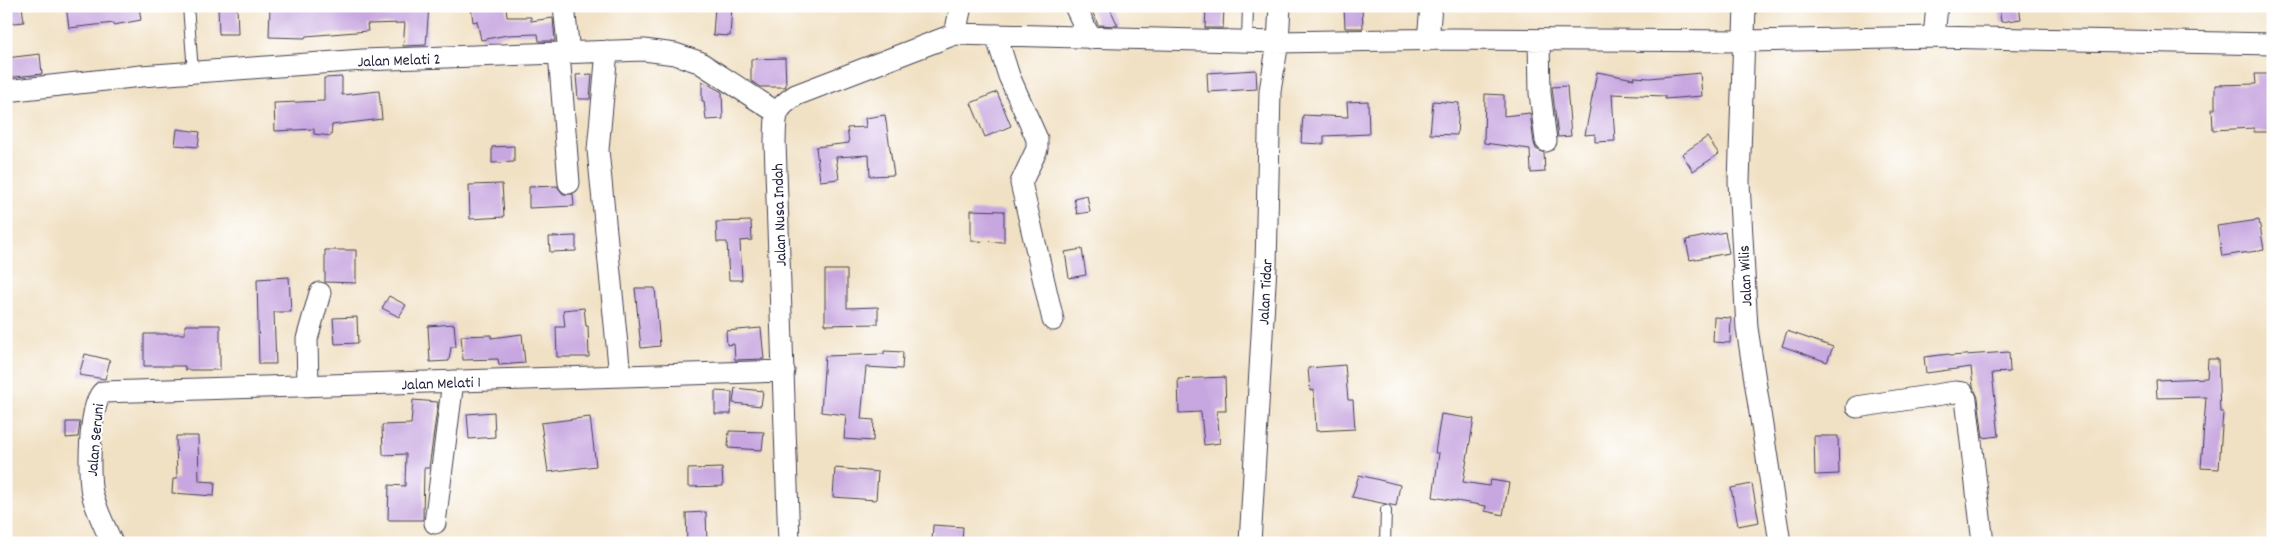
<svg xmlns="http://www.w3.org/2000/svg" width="2279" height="549" viewBox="0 0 2279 549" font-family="Dekko,sans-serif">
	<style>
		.building { fill: #c8a7e0 }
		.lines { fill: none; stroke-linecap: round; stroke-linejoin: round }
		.lane-casing { stroke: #413f50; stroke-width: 12 }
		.street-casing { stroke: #413f50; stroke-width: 23 }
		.lane { stroke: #fff; stroke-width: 10 }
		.street { stroke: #fff; stroke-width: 21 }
		.labels { text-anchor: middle; stroke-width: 4.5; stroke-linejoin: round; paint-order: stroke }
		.street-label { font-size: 16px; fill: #22223b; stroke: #fff }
	</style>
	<rect width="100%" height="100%" fill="#fff"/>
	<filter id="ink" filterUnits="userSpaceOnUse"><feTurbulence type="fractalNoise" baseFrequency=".02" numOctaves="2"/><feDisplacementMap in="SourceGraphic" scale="10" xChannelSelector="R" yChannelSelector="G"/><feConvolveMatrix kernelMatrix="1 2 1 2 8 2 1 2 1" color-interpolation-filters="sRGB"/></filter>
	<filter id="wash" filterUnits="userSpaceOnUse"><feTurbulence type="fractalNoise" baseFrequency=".0096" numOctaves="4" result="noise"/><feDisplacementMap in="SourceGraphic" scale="20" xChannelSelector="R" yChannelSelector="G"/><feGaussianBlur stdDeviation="1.12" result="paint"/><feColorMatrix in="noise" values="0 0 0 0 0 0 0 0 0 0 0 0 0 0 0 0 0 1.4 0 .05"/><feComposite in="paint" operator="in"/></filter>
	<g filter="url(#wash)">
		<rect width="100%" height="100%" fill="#f1e1c4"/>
		<g id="blocks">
			<path class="building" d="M6 6H22L24 22 6 24Z
				M66 6H139L141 20 114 25V23L69 28Z
				M218 6H237L238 34H219Z
				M270 6H429L426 45 403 46 405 23 367 24 368 31 306 36 305 38 269 37Z
				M471 6H506L507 17H531V21L553 18 555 41H539L538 34 507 35 481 40 477 21 473 22Z
				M715 6H732L730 36 713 35Z
				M1090 6H1109L1118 26 1098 25Z
				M1344 6H1362L1363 28H1345Z
				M1999 6H2019L2021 19 2001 22Z
				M1206 8 1224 9 1223 28H1205Z
				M40 54 42 74 6 78V58Z
				M785 58 786 87H760L751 81V59Z
				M1256 70 1257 89 1208 92 1207 73Z
				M1597 72 1634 79V77L1650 78 1700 73 1702 96 1665 99V96L1612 94 1615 141 1595 142V134L1585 135Z
				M592 74 590 99H578L576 75Z
				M2255 74H2273V132H2254V128L2213 130 2212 109H2215V85L2256 84Z
				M342 77V95L379 91 382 119 332 125 331 136 314 134V129L275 131 274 103 324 101V78Z
				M702 81 722 92 723 119 706 120 704 101H702Z
				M1567 86 1571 136 1558 137 1552 87Z
				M997 92 1011 126 985 137 971 103Z
				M1485 94 1504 95V116L1530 113 1534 143 1536 149 1544 153 1545 172 1531 173 1530 149 1484 143Z
				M1368 101 1369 134 1324 136V144L1301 143 1303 115 1348 117 1347 102Z
				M1433 101 1459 103 1457 135 1430 134Z
				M885 115 894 175 870 176 869 155 836 157 839 179 820 181 816 147 849 143 847 128 866 127 865 118Z
				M177 129 200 132 198 147 175 145Z
				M1707 137 1719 154 1693 171 1682 154Z
				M514 146V162L492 163V147Z
				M502 184 504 217 470 219 469 185Z
				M557 186 563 194H573L574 206 529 208V187Z
				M1087 195 1090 212 1077 214 1074 198Z
				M971 210 1004 211V242L971 241Z
				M2259 220 2264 250 2222 256 2217 226Z
				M751 221 752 240 740 241 742 280H729L727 242H717L716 222Z
				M1725 232 1729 253 1690 260 1686 240Z
				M576 236V251L550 252 549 237Z
				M1082 249 1086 275 1069 278 1065 252Z
				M325 250H356V283L325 282Z
				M825 270H847V308L878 307V324L825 325Z
				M289 277 291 312H274L276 364H259L257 279Z
				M635 288H655L660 346 641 348Z
				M389 296 406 305 399 317 382 308Z
				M584 308 586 326H588L589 357H557L556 327H565L563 310Z
				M357 317 358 343 335 344 333 318Z
				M1714 317 1731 318 1730 343 1713 342Z
				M454 324 456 347H451L449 361 430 362 428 326Z
				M185 325H220V370H185V366H144V334H185Z
				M761 328 764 359 735 360 734 344 727 345 726 331Z
				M1787 331 1833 347 1827 362 1782 346Z
				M522 334 525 363 499 365 498 359 463 360 461 336 491 335V338Z
				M884 351 903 352 902 369 866 367 861 419 874 420 873 441 844 439 846 415 821 412 825 356 884 354Z
				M2009 352 2010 372 1992 373 1999 436 1983 438 1978 398 1973 386 1971 367 1926 373 1924 357 1949 354 1950 356Z
				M85 354 110 360 105 379 79 375Z
				M2208 359H2218L2220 412H2223L2219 469 2201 468 2206 397 2157 398 2156 380 2207 378Z
				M1345 365 1348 400H1353L1355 429 1316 431 1314 390 1310 391 1308 368Z
				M1225 377 1226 411H1217L1220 443 1204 445 1201 412 1179 413 1178 379Z
				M735 388 763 391 761 406 733 403Z
				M715 391 732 392 731 414H715Z
				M413 400 438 402 429 468H424L423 520H388L389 485 405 486 406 454 383 455 382 425 411 424Z
				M494 412 495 437 469 439 467 414Z
				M1441 414 1474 419 1463 482 1489 486 1491 480 1509 483 1503 515 1485 511 1486 506 1433 497 1439 453H1435Z
				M590 417 596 466 548 472 541 423Z
				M66 422H80L78 437 66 438Z
				M729 431 764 432 762 450 728 448Z
				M176 436H198L199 481 215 482 214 496 172 493 173 479H177Z
				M1814 436H1838L1839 474 1815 475Z
				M722 468 723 486 688 487V469Z
				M835 468 878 472 876 500 833 497Z
				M1359 475 1400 485 1396 506 1352 497Z
				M1752 484 1759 522 1738 526 1731 488Z
				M706 512 707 543H687L686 513Z
				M933 525 963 527 962 543H932Z"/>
		</g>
	</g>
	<g filter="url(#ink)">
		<use href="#blocks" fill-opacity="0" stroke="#413f50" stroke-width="1"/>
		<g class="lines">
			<g class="lane-casing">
				<path id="lane" d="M188 6 193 72
					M1247 41 1248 6
					M1385 543 1386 510"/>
			</g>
			<g class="street-casing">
				<path id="street" d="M564 6 569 53
					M1075 6 1090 38
					M1745 6 1739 182 1747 328 1780 543
					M955 34 1278 42 1451 39 1745 41 1934 37 2273 44
					M996 35 1009 76 1037 139V149L1021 183 1053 320
					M1934 37 1937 6
					M1428 40 1431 6
					M1539 40 1540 93 1546 141
					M607 51 598 150 620 376
					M559 53 569 183
					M6 91 141 76 363 60 644 50 675 54 699 62 776 112
					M308 386 307 339 320 293
					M1857 407 1955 392 1963 393 1966 399 1983 543
					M435 523 453 381
					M112 543C105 527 96 510 92 493 88 476 89 401 103 392L784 371
					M789 543 775 142C776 116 773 110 796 95L955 34 961 6
					M1250 543 1266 266 1270 91 1278 42 1280 6"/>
			</g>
			<use href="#lane" class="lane"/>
			<use href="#street" class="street"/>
		</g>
	</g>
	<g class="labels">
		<g class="street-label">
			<text transform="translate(399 59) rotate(-2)" y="6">Jalan Melati 2</text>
			<text transform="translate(778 215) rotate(-92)" y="6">Jalan Nusa Indah</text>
			<text transform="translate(1744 276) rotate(-93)" y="6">Jalan Wilis</text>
			<text transform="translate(1264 292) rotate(-87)" y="6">Jalan Tidar</text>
			<text transform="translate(441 382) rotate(-2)" y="6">Jalan Melati 1</text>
			<text transform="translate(94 440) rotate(-85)" y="6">Jalan Seruni</text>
		</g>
	</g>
	<rect width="2279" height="549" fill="none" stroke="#fff" stroke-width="25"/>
</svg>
